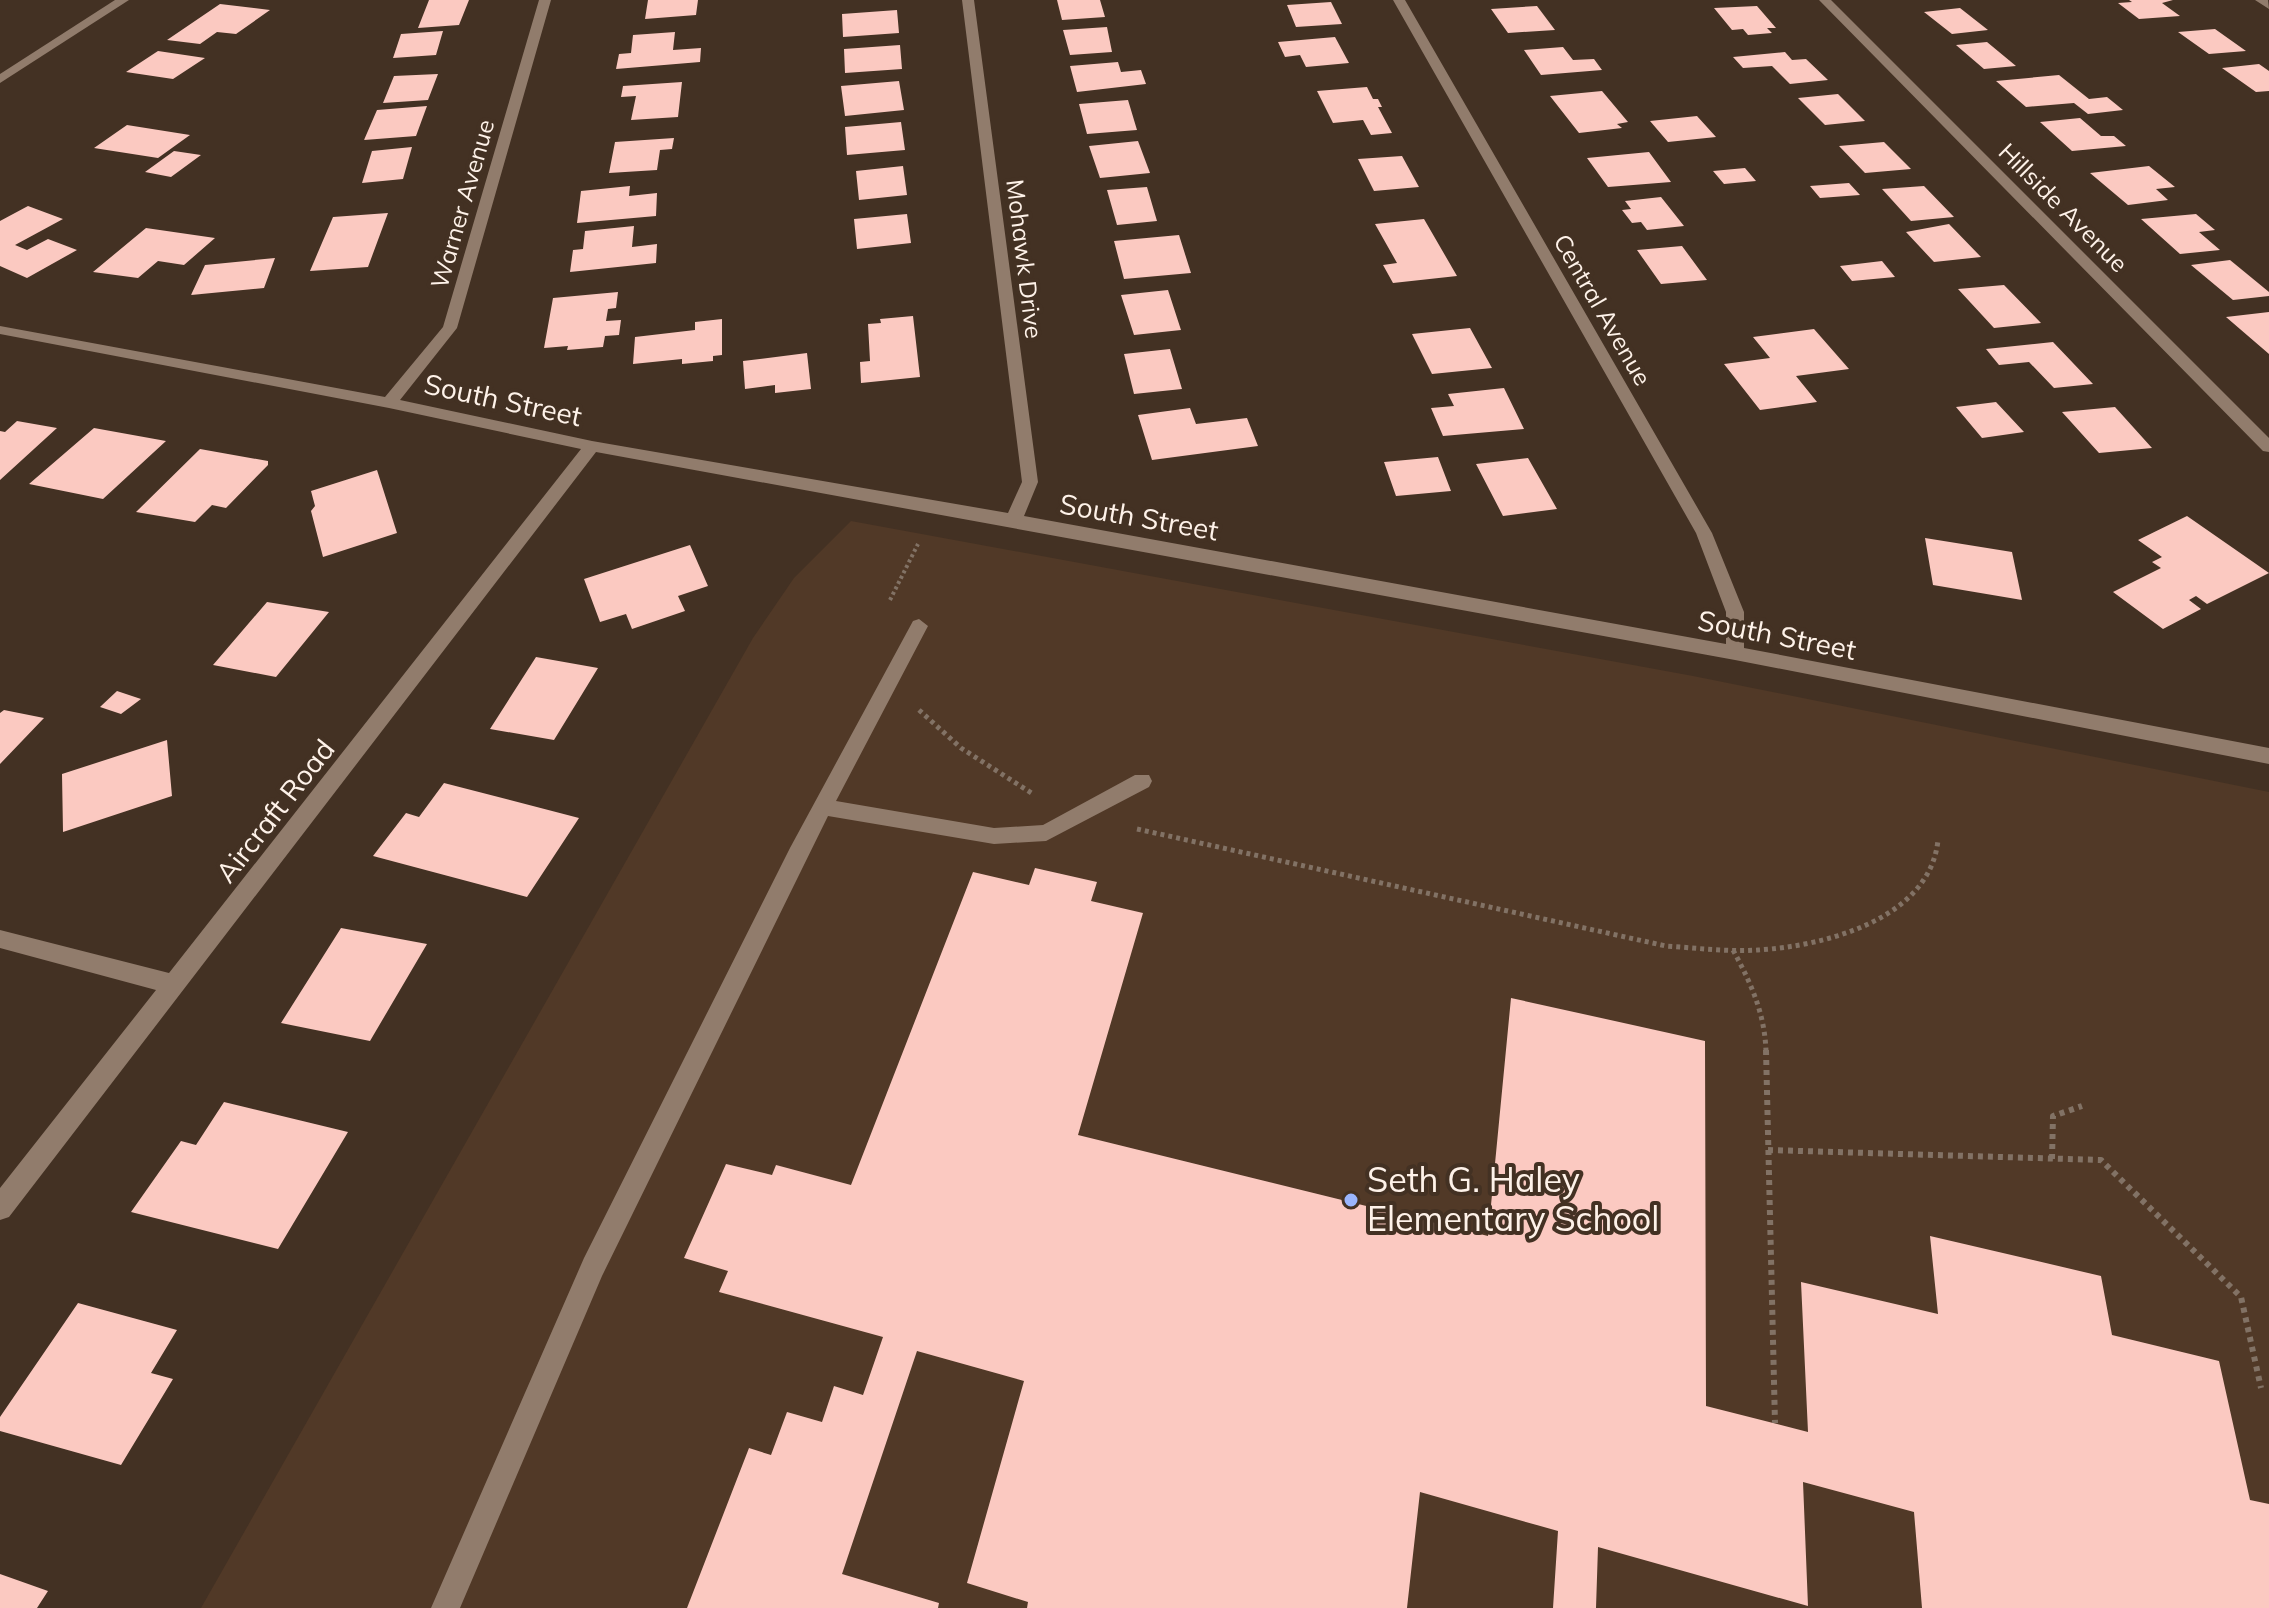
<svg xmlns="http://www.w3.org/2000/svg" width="2269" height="1608" viewBox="0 0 2269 1608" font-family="Mulish,sans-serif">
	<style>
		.built { fill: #513927 }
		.building { fill: #fbc9c1 }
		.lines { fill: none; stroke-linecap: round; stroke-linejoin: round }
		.path-far2 { stroke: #827265; stroke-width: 4; stroke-dasharray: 3 3; stroke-linecap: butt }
		.path-far1 { stroke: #827265; stroke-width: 5; stroke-dasharray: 4 4; stroke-linecap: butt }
		.path { stroke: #827265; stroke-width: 6; stroke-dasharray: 5 5; stroke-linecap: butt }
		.lane { fill: #917c6c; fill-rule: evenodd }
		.street { fill: #917c6c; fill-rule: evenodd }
		.secondary { fill: #917c6c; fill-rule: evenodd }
		.poi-dot { fill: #9ab5fd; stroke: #433123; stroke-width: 3 }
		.labels { text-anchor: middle; stroke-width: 8; stroke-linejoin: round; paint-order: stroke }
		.far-street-label { font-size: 24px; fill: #fef2e9; stroke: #433123 }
		.street-label { font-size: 28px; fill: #fef2e9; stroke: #433123 }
		.near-poi-label { font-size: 34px; fill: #fef2e9; stroke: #433123; text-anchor: start }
	</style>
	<rect width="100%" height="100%" fill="#433123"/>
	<path class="built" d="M851 521 1693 676 2269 792V1608H201L753 638 794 578Z"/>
	<path class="building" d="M429 0H469L459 25 418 28Z
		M648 0H698L696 15 645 19Z
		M1057 0H1100L1105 17 1062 20Z
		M2129 0H2173L2162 3 2180 16 2139 19 2118 3 2132 2Z
		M1331 2 1342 24 1296 27 1287 5Z
		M220 4 270 10 236 34 217 32 200 44 167 40Z
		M1537 6 1555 30 1508 33 1491 9Z
		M1757 6 1776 28H1767L1772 33 1748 35 1743 29 1732 30 1714 8Z
		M1960 8 1988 30 1952 34 1924 12Z
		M897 10 899 33 843 37 842 14Z
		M1107 27 1112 52 1070 55 1063 30Z
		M2215 29 2246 51 2209 54 2178 32Z
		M443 31 436 55 393 58 401 34Z
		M675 32 673 50 701 48 700 62 616 69 619 54 631 53 633 35Z
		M1335 37 1349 63 1306 67 1300 55 1285 57 1278 42Z
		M1987 42 2016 66 1984 69 1956 45Z
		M900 45 902 69 845 73 844 49Z
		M1563 47 1573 60 1594 59 1602 70 1541 75 1524 50Z
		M158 51 205 58 173 79 126 72Z
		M1785 52 1792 60 1806 59 1828 80 1790 84 1772 66 1743 68 1733 57Z
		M1118 62 1121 72 1141 70 1146 84 1077 92 1070 66Z
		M2259 64 2269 71V91L2256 92 2222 68Z
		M438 74 428 100 383 103 394 76Z
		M2059 75 2089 99 2107 97 2123 110 2088 114 2074 103 2026 107 1996 81Z
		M899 81 904 110 845 116 841 86Z
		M682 82 678 117 631 120 636 96 621 97 623 86Z
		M1367 87 1373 99H1378L1382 107H1378L1392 133 1371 135 1363 120 1333 123 1317 91Z
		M1602 91 1628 122 1617 124 1622 128 1579 133 1550 96Z
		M1838 94 1865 121 1825 125 1798 98Z
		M1128 100 1137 130 1087 134 1079 104Z
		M427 106 416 136 364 140 377 110Z
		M1697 116 1716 137 1668 142 1650 121Z
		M2080 118 2101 136H2114L2126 146 2072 151 2040 122Z
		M901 122 905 150 847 155 845 127Z
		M127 125 190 135 158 158 94 148Z
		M674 138 672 149 660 150 657 170 609 173 615 142Z
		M1138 141 1150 173 1100 178 1089 146Z
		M1884 142 1911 169 1865 173 1839 146Z
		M412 147 403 179 362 183 372 151Z
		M174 151 201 155 171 177 145 172Z
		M1649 152 1671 182 1608 187 1587 158Z
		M1402 156 1419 187 1374 191 1358 159Z
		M903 166 907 195 859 200 856 171Z
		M2149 166 2175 187 2156 189 2168 200 2128 205 2090 173Z
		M1745 168 1756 181 1724 184 1713 171Z
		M1849 183 1860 195 1820 198 1810 186Z
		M630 186 629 196 657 193 656 216 577 223 581 191Z
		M1924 186 1954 217 1911 221 1882 189Z
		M1147 187 1157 221 1117 225 1107 190Z
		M1661 197 1684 226 1647 230 1641 222 1632 223 1622 210 1631 209 1625 201Z
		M28 206 63 219 15 245 27 250 48 239 77 250 27 278 0 266V221Z
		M388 213 368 267 310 271 333 217Z
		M907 214 911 243 857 249 854 219Z
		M2196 214 2215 230 2199 232 2220 250 2180 254 2141 219Z
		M1424 219 1457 276 1393 283 1383 265 1397 263 1375 224Z
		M1949 224 1981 257 1934 262 1906 232Z
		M634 226 632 247 657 244 656 263 570 272 573 250 583 249 585 231Z
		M146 228 215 238 184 265 158 261 138 278 93 272Z
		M1179 235 1191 273 1124 279 1114 241Z
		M1682 246 1707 280 1661 284 1637 250Z
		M275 258 264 288 191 295 205 265Z
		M2230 260 2269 292V296L2233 300 2191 265Z
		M1882 261 1895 277 1852 281 1840 266Z
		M2004 285 2041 323 1994 328 1958 289Z
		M1168 290 1181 330 1134 335 1121 295Z
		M618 292 616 308 608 309 606 321 621 320 619 335 605 336 603 347 567 350 568 346 544 348 553 298Z
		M2269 312V354L2226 317Z
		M913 316 920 377 861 383 860 362 870 361 868 324 881 323 880 319Z
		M722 319V355L713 356V361L682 364V359L633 364 635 337 695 330V322Z
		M1470 328 1492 368 1432 374 1412 334Z
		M1814 329 1849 369 1796 376 1817 402 1760 410 1724 364 1770 358 1753 337Z
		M2053 342 2093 384 2054 388 2029 362 1999 365 1986 349Z
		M1170 349 1182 389 1134 394 1124 354Z
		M807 353 811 389 775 393V385L745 389 743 361Z
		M1504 388 1524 429 1443 436 1431 408 1454 406 1448 394Z
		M1996 402 2024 432 1982 438 1956 407Z
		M2115 407 2152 448 2099 453 2062 412Z
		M1190 408 1196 424 1247 418 1258 446 1152 460 1138 415Z
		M17 421 57 428 0 480V431L5 432Z
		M94 428 166 441 103 499 29 484Z
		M200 449 268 461V465L226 508 212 505 195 522 136 512Z
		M1438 457 1451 491 1396 496 1384 462Z
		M1528 458 1557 509 1503 516 1476 464Z
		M377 470 397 533 323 557 311 511 315 506 311 491Z
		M2187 516 2269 573 2207 604 2196 596 2189 600 2201 609 2163 629 2113 592 2161 568 2152 562 2162 557 2138 540Z
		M1925 538 2012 552 2022 600 1933 585Z
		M690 545 708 586 678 596 685 611 632 629 626 614 600 622 584 579Z
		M267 602 329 612 276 677 213 665Z
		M536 657 598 668 554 740 490 729Z
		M117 691 141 699 121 714 100 707Z
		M4 710 44 718 0 764V713Z
		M167 740 172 796 63 832 62 774Z
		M444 783 579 818 527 897 373 856 406 813 419 817Z
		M1035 868 1097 882 1091 901 1143 913 1078 1135 1488 1236 1511 998 1705 1041 1706 1406 1808 1432 1801 1282 1938 1314 1930 1236 2101 1276 2112 1335 2219 1361 2250 1500 2269 1504V1608H1922L1914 1512 1803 1482 1808 1606 1598 1547 1596 1608H1553L1558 1531 1420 1492 1407 1608H1027L1028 1602 967 1583 1024 1381 917 1351 842 1574 939 1603 938 1608H687L749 1448 771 1455 787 1412 822 1422 834 1386 863 1395 883 1337 719 1292 728 1271 684 1258 726 1164 772 1175 776 1165 851 1185 973 872 1029 885Z
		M341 928 427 944 370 1041 281 1023Z
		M224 1102 348 1132 278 1249 131 1212 181 1141 196 1145Z
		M78 1303 177 1330 151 1373 173 1379 121 1465 0 1431V1417Z
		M0 1574 48 1591 37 1608H0Z"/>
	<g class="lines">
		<path class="path-far2" d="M890 600 918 544"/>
		<path class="path-far1" d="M919 710 961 748 1033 794
			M1137 829 1666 946C1697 948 1728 952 1758 950 1825 946 1930 919 1938 840
			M1733 950C1751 983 1765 1014 1766 1052"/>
		<path class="path" d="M1766 1050 1775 1423
			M1768 1150 2101 1160 2241 1297 2261 1388
			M2052 1159 2053 1116 2082 1106"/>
		<path class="lane" d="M919 619 928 626 836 801 994 828 1043 825 1135 775H1149L1152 781 1149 787 1046 841 994 844 828 816 602 1276 460 1608H431L584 1258 790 848 913 621Z"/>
		<path class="street" d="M539 0H551L457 328 400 400 592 441 1008 513 1022 482 962 0H974L1038 482 1024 516 1726 644V612L1696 533 1393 0H1405L1712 533 1744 612V648L2269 748V764L1735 660 596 452 9 1217 0 1220V1188L156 990 0 948V930L169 973 581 449 389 408 0 334V326L385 397 443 327Z
			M1819 0H1831L2269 438V452L2263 451Z
			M2255 0H2268L2269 9Z"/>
		<path class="secondary" d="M115 0H129L0 83V74Z"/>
	</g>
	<circle class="poi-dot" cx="1351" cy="1200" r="8"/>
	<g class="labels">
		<g class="far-street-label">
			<text transform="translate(463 204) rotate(-74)" y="8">Warner Avenue</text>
			<text transform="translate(2063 208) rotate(45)" y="8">Hillside Avenue</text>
			<text transform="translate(1024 259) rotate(83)" y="8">Mohawk Drive</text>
			<text transform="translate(1602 310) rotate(60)" y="8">Central Avenue</text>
		</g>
		<g class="street-label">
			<text transform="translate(503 400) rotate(12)" y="10">South Street</text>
			<text transform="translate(1139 517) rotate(10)" y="10">South Street</text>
			<text transform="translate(1777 635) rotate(11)" y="10">South Street</text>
			<text transform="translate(275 811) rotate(-52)" y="10">Aircraft Road</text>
		</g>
		<g class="near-poi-label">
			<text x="1367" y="1192">Seth G. Haley<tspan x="1367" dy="39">Elementary School</tspan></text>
		</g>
	</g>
</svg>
